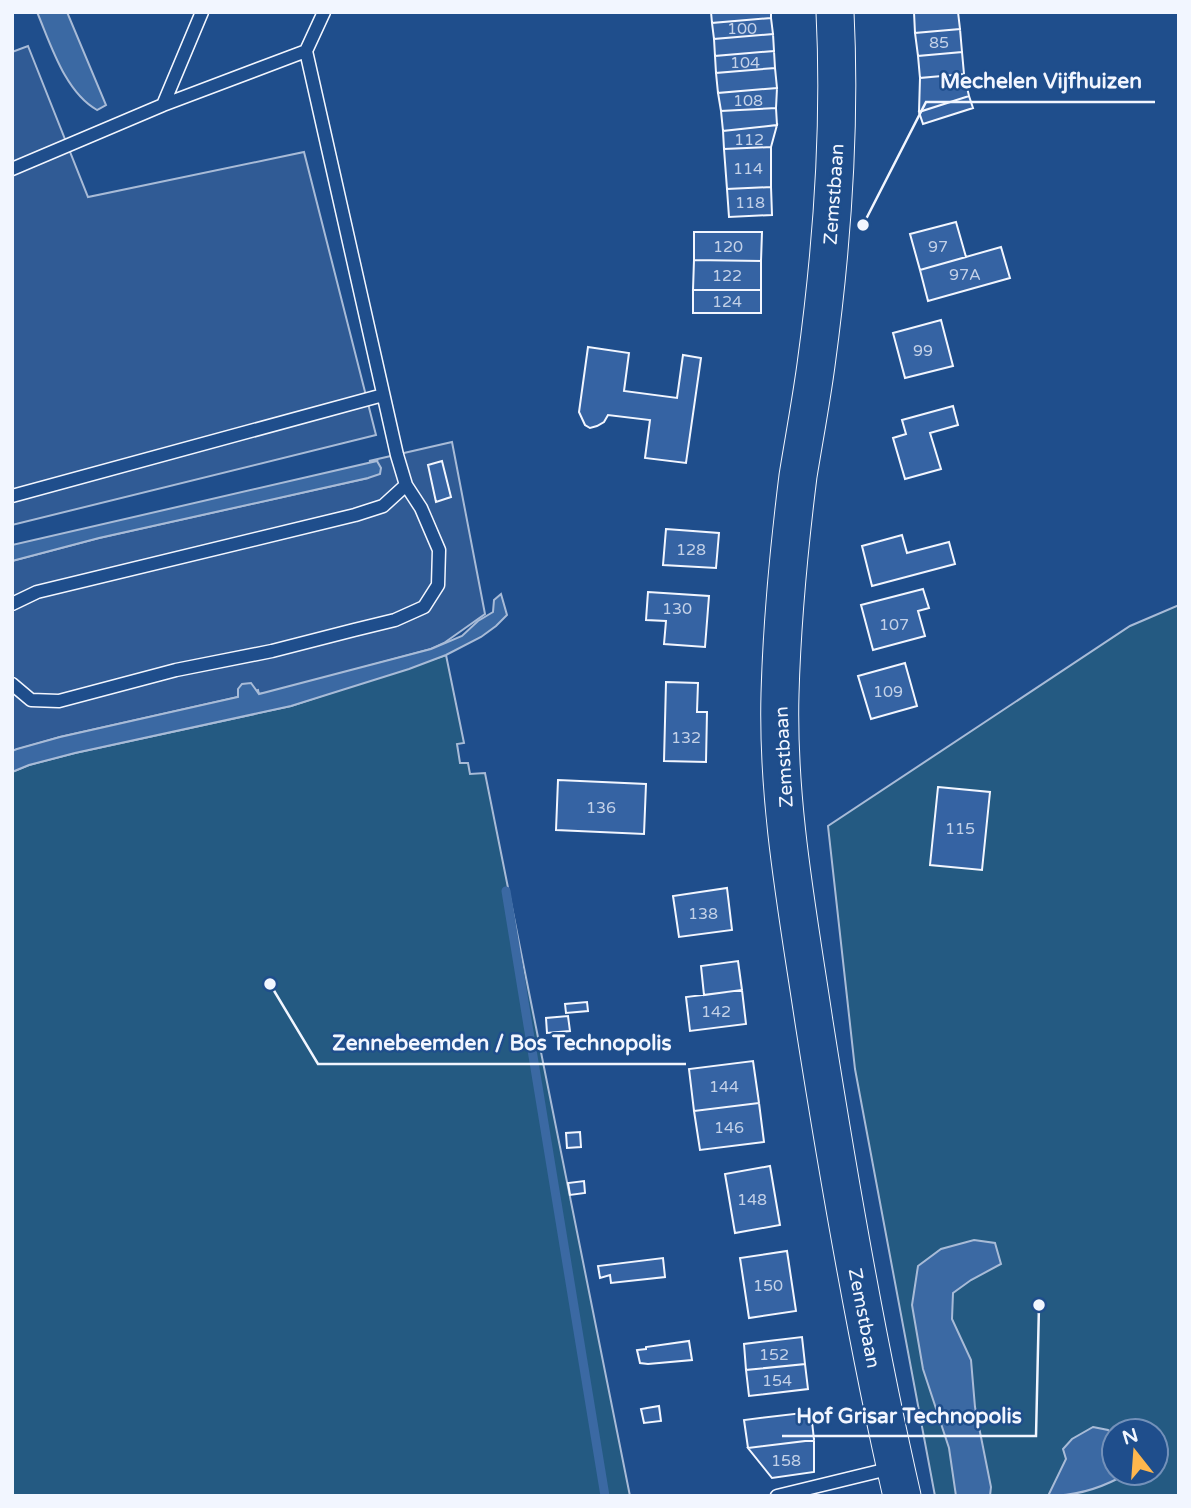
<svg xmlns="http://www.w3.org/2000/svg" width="1191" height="1508" viewBox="0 0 1191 1508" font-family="'Varela Round',sans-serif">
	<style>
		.green { fill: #245a82; stroke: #a8bbd7; stroke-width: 2; fill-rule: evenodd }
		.parking { fill: #305b95; stroke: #a8bbd7; stroke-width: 2 }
		.water { fill: #3b69a3; stroke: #a8bbd7; stroke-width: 2 }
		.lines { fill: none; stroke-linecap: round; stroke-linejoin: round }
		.stream { stroke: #3b69a3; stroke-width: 9 }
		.building { fill: #3563a3; stroke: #f2f6ff; stroke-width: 2 }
		.lane-casing { stroke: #f2f6ff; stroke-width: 15 }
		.secondary-casing { stroke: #f2f6ff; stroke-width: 39 }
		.lane { stroke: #1f4e8c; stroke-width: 12 }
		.secondary { stroke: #1f4e8c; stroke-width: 37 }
		.labels { text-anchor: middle; stroke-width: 5; stroke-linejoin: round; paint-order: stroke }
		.number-label { font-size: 16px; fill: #c3d1e8 }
		.street-label { font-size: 19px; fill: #f2f6ff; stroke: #1f4e8c }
		.leader { fill: none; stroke: #f2f6ff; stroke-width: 2.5 }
		.callout-dot { fill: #f2f6ff; stroke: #1f4e8c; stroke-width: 2.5 }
		.callout-label { font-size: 21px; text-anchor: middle; font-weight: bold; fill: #f2f6ff; stroke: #1f4e8c; stroke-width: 5; stroke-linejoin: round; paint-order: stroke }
	</style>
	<rect width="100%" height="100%" fill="#1f4e8c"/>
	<path class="green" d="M1179 605V1496H935L855 1069 828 826 1130 626ZM1114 1431H1156V1473H1114Z
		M446 655 464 743 457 744 460 763H468L470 774 485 773 630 1496H12V772L29 765 75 753 291 706Z"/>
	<path class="parking" d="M28 46 88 197 304 152 376 435 12 525V52Z
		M452 442 485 614 444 643 431 649 272 692 259 694 258 690 238 697 60 737 12 751V561L99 538 368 478 377 461H369Z"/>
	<path class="water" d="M37 12H67L106 105 97 110C65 92 51 45 37 12Z
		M377 461 381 468 380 474 368 478 99 538 12 561V545Z
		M501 594 507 615 496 626 481 637 446 655 409 669 291 706 75 753 29 765 12 772V751L17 749 60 737 238 697V689L242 684 251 683 259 694 431 649 462 636 478 621 493 612 494 600Z
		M974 1240 995 1243 1001 1264 971 1280 953 1293 952 1319 971 1360 975 1407 991 1487 990 1496H956L949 1448 923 1369 912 1305 918 1266 941 1249Z
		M1093 1427 1108 1430 1114 1436V1473H1121L1119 1478C1096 1490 1074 1496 1048 1496L1066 1459 1063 1449 1072 1439Z"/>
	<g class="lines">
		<path class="stream" d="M506 891 605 1496"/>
	</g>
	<path class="building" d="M711 12H771V18L712 23Z
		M914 12H958L960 29 915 33Z
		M771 18 773 34 714 39 712 23Z
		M960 29 962 52 918 56 915 33Z
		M773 34 774 51 715 56 714 39Z
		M774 51 775 68 716 73 715 56Z
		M962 52 964 74 920 78 918 56Z
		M775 68 777 88 718 93 716 73Z
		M964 74 969 96 919 112 920 78Z
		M777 88 776 108 721 111 718 93Z
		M969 96 973 108 923 124 919 112Z
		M776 108 777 125 723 131 721 111Z
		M777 125 771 147 724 149 723 131Z
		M771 147V187L727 189 724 149Z
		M771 187 772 215 729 217 727 189Z
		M956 222 966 257 920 270 910 234Z
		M694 232H762L761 261 694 260Z
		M1001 247 1010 278 928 301 920 270Z
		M694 260 761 261V290H693Z
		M693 290H761V313H693Z
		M941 320 953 366 905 378 893 333Z
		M588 347 629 353 624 391 677 398 683 355 701 358 686 463 645 458 650 420 608 415 604 422 597 426 590 428 585 425 579 412Z
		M953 406 958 425 930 433 941 469 905 479 893 438 906 434 902 420Z
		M442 461 451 497 436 502 428 465Z
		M666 529 719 533 716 568 663 565Z
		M902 535 907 553 949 542 955 564 872 586 862 546Z
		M923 589 929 608 918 611 925 636 873 650 861 605Z
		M648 592 709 596 705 647 664 644 666 621 646 620Z
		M905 663 917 706 871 719 858 676Z
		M666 682 698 683 697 712H707L706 762 664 761Z
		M558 780 646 784 644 834 556 830Z
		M938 787 990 792 982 870 930 865Z
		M727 888 732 930 679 937 673 896Z
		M738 961 742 990 704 995 701 966Z
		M742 990 746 1024 690 1031 686 997Z
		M587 1002 588 1011 566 1013 565 1004Z
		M568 1016 570 1031 547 1033 546 1018Z
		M753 1061 759 1103 694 1111 689 1069Z
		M759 1103 764 1142 700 1150 694 1111Z
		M580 1132 581 1147 567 1148 566 1133Z
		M770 1166 780 1225 735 1233 725 1174Z
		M584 1181 585 1193 570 1195 568 1183Z
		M787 1251 796 1311 749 1318 740 1258Z
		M663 1258 665 1277 611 1283 610 1275 600 1278 598 1266Z
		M802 1337 805 1364 746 1370 744 1344Z
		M689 1341 692 1360 648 1364 640 1363 637 1350 646 1349V1347Z
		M805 1364 808 1389 749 1396 746 1370Z
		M659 1406 661 1421 644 1423 641 1409Z
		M811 1412 814 1440 748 1448 744 1420Z
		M814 1440V1472L772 1478 748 1448Z"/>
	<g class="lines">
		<g class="lane-casing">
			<path id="lane" d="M163 105 202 12
				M12 169 163 105 306 51
				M12 496 383 395
				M12 604 37 592 355 515 383 506 406 485
				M12 684 31 700 59 701 176 670 272 651 354 630 395 620 424 607 438 585 439 550 421 508 406 485 397 455 306 51 324 12
				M777 1496 892 1468"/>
		</g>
		<g class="secondary-casing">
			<path id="secondary" d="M835 12C841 130 832 248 816 365 811 402 804 439 798 476 789 548 782 621 780 694 777 804 798 914 814 1022 839 1181 866 1339 902 1496"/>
		</g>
		<use href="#lane" class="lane"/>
		<use href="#secondary" class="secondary"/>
	</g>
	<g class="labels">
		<g class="number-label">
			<text x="742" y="34">100</text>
			<text x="939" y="48">85</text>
			<text x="745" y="68">104</text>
			<text x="748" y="106">108</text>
			<text x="749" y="145">112</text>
			<text x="748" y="174">114</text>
			<text x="750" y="208">118</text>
			<text x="728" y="252">120</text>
			<text x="938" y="252">97</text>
			<text x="965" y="280">97A</text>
			<text x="727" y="281">122</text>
			<text x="727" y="307">124</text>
			<text x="923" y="356">99</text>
			<text x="691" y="555">128</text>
			<text x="677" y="614">130</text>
			<text x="894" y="630">107</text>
			<text x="888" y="697">109</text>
			<text x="686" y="743">132</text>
			<text x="601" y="813">136</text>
			<text x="960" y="834">115</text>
			<text x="703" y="919">138</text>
			<text x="716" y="1017">142</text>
			<text x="724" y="1092">144</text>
			<text x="729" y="1133">146</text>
			<text x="752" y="1205">148</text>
			<text x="768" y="1291">150</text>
			<text x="774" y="1360">152</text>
			<text x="777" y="1386">154</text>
			<text x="786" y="1466">158</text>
		</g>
		<g class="street-label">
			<text transform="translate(833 194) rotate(-86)" y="7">Zemstbaan</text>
			<text transform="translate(783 757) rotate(-93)" y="7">Zemstbaan</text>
			<text transform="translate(865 1318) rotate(79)" y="7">Zemstbaan</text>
		</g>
	</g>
	<path class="leader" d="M863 225L926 102H1155M270 984L318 1064H686M1039 1305L1036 1436H782"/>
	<g class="callout-dot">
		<circle cx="863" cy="225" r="7"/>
		<circle cx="270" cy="984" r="7"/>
		<circle cx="1039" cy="1305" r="7"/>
	</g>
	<g class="callout-label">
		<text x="1041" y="88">Mechelen Vijfhuizen</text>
		<text x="502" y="1050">Zennebeemden / Bos Technopolis</text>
		<text x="909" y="1423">Hof Grisar Technopolis</text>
	</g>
	<rect width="1191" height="1508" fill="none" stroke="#f2f6ff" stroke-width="28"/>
	<g transform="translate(1135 1452) rotate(343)"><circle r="33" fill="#1f4e8c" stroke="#7391ba" stroke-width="2"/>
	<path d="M0-5L12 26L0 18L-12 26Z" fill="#ffb74d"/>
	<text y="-10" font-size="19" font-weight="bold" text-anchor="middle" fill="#f2f6ff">N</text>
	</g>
</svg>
